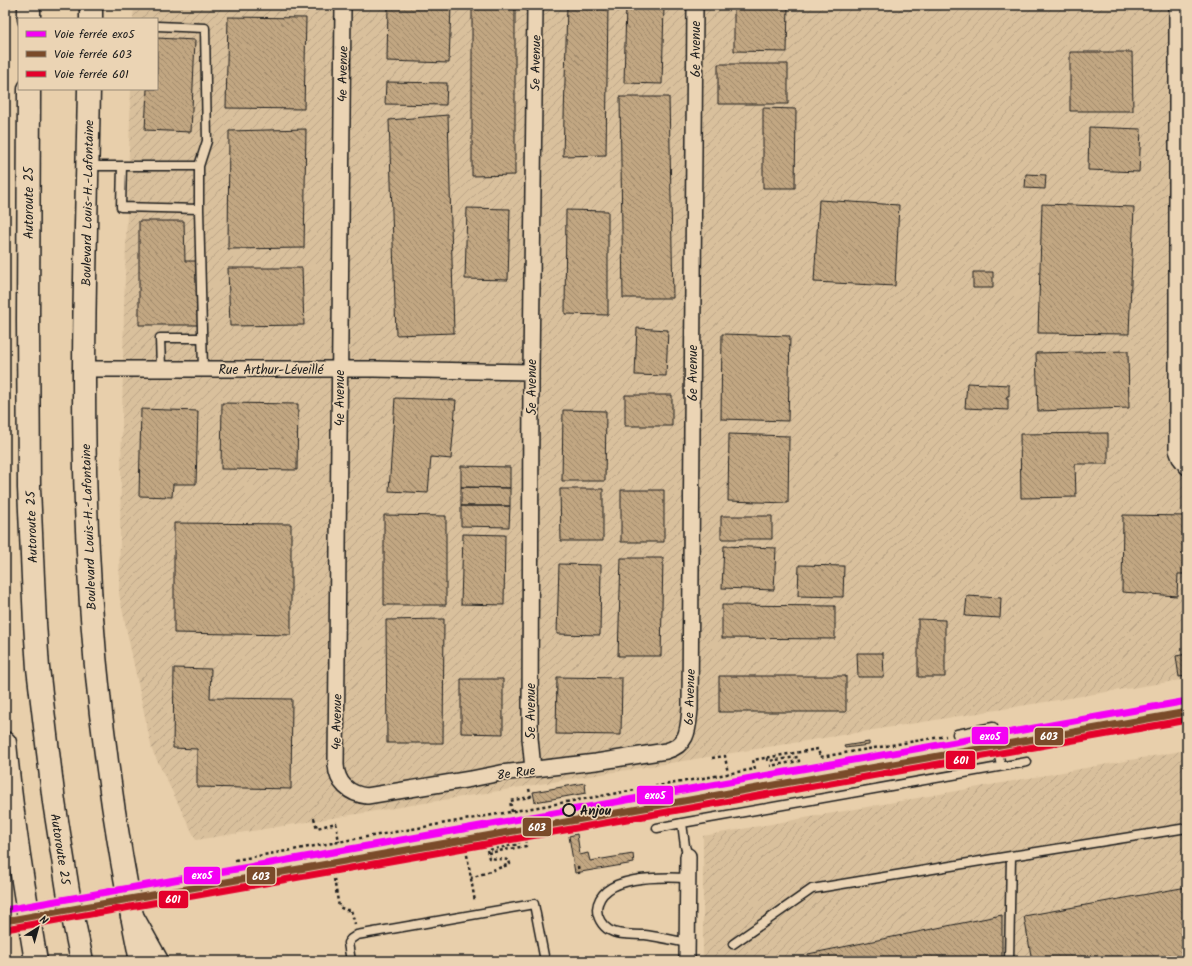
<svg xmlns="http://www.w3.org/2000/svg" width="1192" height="966" viewBox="0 0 1192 966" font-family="Kalam,sans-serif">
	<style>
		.industrial { fill: url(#industrial-furrows) }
		.building { fill: url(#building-back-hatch); stroke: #1c1c1c }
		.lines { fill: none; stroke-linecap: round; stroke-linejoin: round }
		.service-casing { stroke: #1c1c1c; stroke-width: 11 }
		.minor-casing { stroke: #1c1c1c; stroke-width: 18 }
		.secondary-casing { stroke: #1c1c1c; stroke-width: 25 }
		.primary-casing { stroke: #1c1c1c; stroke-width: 25 }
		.motorway-casing { stroke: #1c1c1c; stroke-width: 25 }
		.path { stroke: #1c1c1c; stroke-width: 2.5; stroke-dasharray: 3 3; stroke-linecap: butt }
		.service { stroke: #ebd4b4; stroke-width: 8 }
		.minor { stroke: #ebd4b4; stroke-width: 15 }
		.secondary { stroke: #ebd4b4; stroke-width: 22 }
		.primary { stroke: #ebd4b4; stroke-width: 22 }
		.motorway { stroke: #ebd4b4; stroke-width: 22 }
		.rail-1-casing { stroke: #ebd4b4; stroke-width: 10 }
		.rail-2-casing { stroke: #ebd4b4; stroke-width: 10 }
		.rail-3-casing { stroke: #ebd4b4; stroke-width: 10 }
		.rail-1 { stroke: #f401f4; stroke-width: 7 }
		.rail-2 { stroke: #7a4b2a; stroke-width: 7 }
		.rail-3 { stroke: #e4002b; stroke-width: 7 }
		.stop-dot { fill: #ebd4b4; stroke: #1c1c1c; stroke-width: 2 }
		.labels { text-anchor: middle; stroke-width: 3.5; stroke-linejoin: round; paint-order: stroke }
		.street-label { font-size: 13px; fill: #1c1c1c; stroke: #ebd4b4 }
		.stop-label { font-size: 13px; font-weight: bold; fill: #1c1c1c; stroke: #ebd4b4; text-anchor: start }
		.line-badge { stroke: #ebd4b4; stroke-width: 1.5 }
		.badge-label { font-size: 11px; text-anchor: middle; font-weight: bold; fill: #fff }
	</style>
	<defs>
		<pattern id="industrial-furrows" width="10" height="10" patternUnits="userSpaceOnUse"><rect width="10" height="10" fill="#d9c09c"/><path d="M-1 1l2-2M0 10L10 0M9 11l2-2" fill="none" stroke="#baa486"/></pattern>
		<pattern id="building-back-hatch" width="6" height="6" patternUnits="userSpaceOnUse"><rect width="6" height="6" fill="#c2a782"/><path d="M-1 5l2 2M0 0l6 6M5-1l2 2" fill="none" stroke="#9d876a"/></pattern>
	</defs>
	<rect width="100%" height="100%" fill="#e8cfab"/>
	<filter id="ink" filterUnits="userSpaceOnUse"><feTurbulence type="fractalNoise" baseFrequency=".025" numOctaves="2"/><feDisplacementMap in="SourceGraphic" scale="8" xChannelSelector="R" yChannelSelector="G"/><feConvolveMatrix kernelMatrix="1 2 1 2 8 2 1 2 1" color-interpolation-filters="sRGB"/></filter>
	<g filter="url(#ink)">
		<path class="industrial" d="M134 5H1187V679L196 840 152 750 119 594 124 307 131 89H157V19H133Z
			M1187 750V961H703V836Z"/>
		<path class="building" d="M388 5H451L449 63 387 61Z
			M472 5H515V175L472 176Z
			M567 5H608L606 155 563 156Z
			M626 5 664 6 662 84 624 83Z
			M734 5H788L787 52 734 51Z
			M228 17 306 18 304 109 226 108Z
			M157 38 195 40 191 132 145 130 147 89H157Z
			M1070 52H1132L1133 111H1070Z
			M718 64H788V104H718Z
			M386 82 447 83 446 105 385 104Z
			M620 97H669L673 298H623Z
			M763 108 796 109 795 188H763Z
			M448 115 454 333 396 335 389 120Z
			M1089 127 1141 129 1139 172 1088 170Z
			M306 129 304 248 228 249 229 131Z
			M1026 174 1046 175 1045 189 1025 188Z
			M819 200 899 205 895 286 814 282Z
			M1042 204 1134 207 1129 334 1038 333Z
			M467 208 510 209 508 280 465 279Z
			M566 210 608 211V315L565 314Z
			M139 221H184L185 261H199V325H139Z
			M228 268H302L304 325 230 326Z
			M973 272H993V288H973Z
			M637 328 668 330 666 376 635 375Z
			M722 334 790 336 788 421 721 419Z
			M1128 351 1129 408 1038 411 1036 353Z
			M967 383 1009 385V396H1007L1006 399H1008V410L965 408Z
			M625 395H672V426H625Z
			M395 398 456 400 451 459 431 457 428 493 389 491Z
			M222 403 298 404 297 470 221 469Z
			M141 409 198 411 196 484H173L172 497 139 496Z
			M563 410 606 411 605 481H562Z
			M1108 433V464H1075L1076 497 1021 498 1020 434Z
			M729 434 789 436 788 503 728 501Z
			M461 466 510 467V488L461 487Z
			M461 487 510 488V506H461Z
			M560 489H603V541H561Z
			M621 490H664V542H621Z
			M461 506H510L509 527 461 526Z
			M384 515 446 516V605H384Z
			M1123 515 1187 516V574H1178L1177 596 1122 592Z
			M721 516H772V539H721Z
			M174 523 291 524V635L174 633Z
			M463 534 505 535 504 605 461 604Z
			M724 546 776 548 774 590 722 588Z
			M621 558H663L661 656H618Z
			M559 564 601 565 600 635 557 634Z
			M799 565 844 566 843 597 798 596Z
			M967 596 1001 598 1000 618 965 616Z
			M722 605 835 606V639L722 638Z
			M444 619 443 743H387L386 620Z
			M918 619 945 620V677H918Z
			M857 653H883L884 677H858Z
			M1187 654V676L1179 677 1176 656Z
			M174 668 211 669 210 698 292 699 291 789 197 787V749L173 748Z
			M719 676H846V712H719Z
			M557 677 622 678 621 735 556 734Z
			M461 679H503V734L461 733Z
			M869 742V745L845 748 844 746Z
			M585 783 586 793 535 802 533 792Z
			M577 834 580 855 588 853 590 861 633 854 634 863 575 873 569 836Z
			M1187 887V961H1032L1024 916Z
			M1002 915V961H808V954Z"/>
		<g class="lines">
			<g class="service-casing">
				<path id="service" d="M88 166H199
					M122 166 121 207 199 209V166L207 141 205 28 157 26
					M199 209 203 369
					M161 368 160 338H202
					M957 734 993 727 1001 766
					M657 828 682 823
					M688 856 685 846 682 823 1027 762
					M687 943C673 940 659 937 645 935 633 934 619 936 609 930 602 926 597 917 597 909 600 874 663 877 688 878
					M733 944 812 889 1011 856
					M351 961 348 943 351 939 357 935 534 904 545 961
					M1009 961 1011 856 1187 828"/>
			</g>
			<g class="minor-casing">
				<path id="minor" d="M343 5 336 765C337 783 349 794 367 796L471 779 501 773 596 762 666 751C689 745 688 728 690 709L695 5
					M1177 5V450L1180 458 1187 467
					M83 369H374L531 372
					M533 769 530 738 531 372 535 5
					M687 961 688 856"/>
			</g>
			<g class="secondary-casing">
				<path id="secondary" d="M91 19V5
					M89 89C86 243 80 397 88 551 94 689 113 826 141 961"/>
			</g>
			<g class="primary-casing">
				<path id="primary" d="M132 916 157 961"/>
			</g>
			<g class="motorway-casing">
				<path id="motorway" d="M29 19V5
					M29 89 28 321 29 488 35 623 38 668 54 802 70 903 82 961
					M5 743C12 817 24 889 36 961"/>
			</g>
			<path class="path" d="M712 758 725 756 728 774
				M767 758 768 761 798 757 799 761 770 766
				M529 789 531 797
				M512 812 510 801 534 796
				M314 818 317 828 336 823 339 842
				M466 849 475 902
				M488 853 526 846 525 838
				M235 860 755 769 753 760 818 749 820 757 946 736
				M578 866 579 874
				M333 873 339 907 346 910H351L355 924
				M236 890 519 840V844L487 850 489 858 509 860 510 864 471 878"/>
			<use href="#service" class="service"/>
			<use href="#minor" class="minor"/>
			<use href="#secondary" class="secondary"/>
			<use href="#primary" class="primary"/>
			<use href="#motorway" class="motorway"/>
			<g class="rail-1-casing">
				<path id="rail-1" d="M5 910 1187 701"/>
			</g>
			<g class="rail-2-casing">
				<path id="rail-2" d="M5 921 1187 712"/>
			</g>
			<g class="rail-3-casing">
				<path id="rail-3" d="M6 929 1187 720"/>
			</g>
			<use href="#rail-1" class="rail-1"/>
			<use href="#rail-2" class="rail-2"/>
			<use href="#rail-3" class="rail-3"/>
		</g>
	</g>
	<circle class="stop-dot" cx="569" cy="810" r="6"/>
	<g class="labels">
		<g class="street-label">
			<text transform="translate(695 49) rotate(-90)" y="5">6e Avenue</text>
			<text transform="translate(535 63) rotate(-89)" y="5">5e Avenue</text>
			<text transform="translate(342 74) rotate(-89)" y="5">4e Avenue</text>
			<text transform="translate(28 203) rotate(-90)" y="5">Autoroute 25</text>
			<text transform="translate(87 203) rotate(-89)" y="5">Boulevard Louis-H.-Lafontaine</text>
			<text x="271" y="374">Rue Arthur-Léveillé</text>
			<text transform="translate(692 373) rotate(-90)" y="5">6e Avenue</text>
			<text transform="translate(531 387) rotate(-90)" y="5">5e Avenue</text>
			<text transform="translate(339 398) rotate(-90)" y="5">4e Avenue</text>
			<text transform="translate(31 527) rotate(-92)" y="5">Autoroute 25</text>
			<text transform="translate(88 527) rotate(-92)" y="5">Boulevard Louis-H.-Lafontaine</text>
			<text transform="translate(689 697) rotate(-88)" y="5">6e Avenue</text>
			<text transform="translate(530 711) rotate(-90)" y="5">5e Avenue</text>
			<text transform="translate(336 722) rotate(-89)" y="5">4e Avenue</text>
			<text transform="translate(516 772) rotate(-8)" y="5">8e Rue</text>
			<text transform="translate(61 849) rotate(81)" y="5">Autoroute 25</text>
		</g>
		<g class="stop-label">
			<text x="580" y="815">Anjou</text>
		</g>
	</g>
	<g class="line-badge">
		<rect x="971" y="726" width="38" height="19" rx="4" fill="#f401f4"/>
		<rect x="1034" y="727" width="30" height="19" rx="4" fill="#7a4b2a"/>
		<rect x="945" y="750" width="31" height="20" rx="4" fill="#e4002b"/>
		<rect x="636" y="785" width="38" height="20" rx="4" fill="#f401f4"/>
		<rect x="522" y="817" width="30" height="20" rx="4" fill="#7a4b2a"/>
		<rect x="183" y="866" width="38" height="19" rx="4" fill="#f401f4"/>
		<rect x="246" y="866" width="30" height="19" rx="4" fill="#7a4b2a"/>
		<rect x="158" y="890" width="31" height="19" rx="4" fill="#e4002b"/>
	</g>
	<g class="badge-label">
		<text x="990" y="740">exo5</text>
		<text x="1049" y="740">603</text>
		<text x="961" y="764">601</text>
		<text x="655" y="799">exo5</text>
		<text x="537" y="831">603</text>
		<text x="202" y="879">exo5</text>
		<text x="261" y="880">603</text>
		<text x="173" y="903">601</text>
	</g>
	<rect width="1192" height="966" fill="none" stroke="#ebd4b4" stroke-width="20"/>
	<rect x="10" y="10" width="1172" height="946" fill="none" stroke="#1c1c1c" stroke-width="1.5" filter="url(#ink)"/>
	<rect x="18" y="18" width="140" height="72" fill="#ebd4b4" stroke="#988a77"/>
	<rect x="26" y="31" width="20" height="6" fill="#f401f4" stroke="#988a77"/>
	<text x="54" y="38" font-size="12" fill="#1c1c1c">Voie ferrée exo5</text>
	<rect x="26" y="51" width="20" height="6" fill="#7a4b2a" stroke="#988a77"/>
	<text x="54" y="58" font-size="12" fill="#1c1c1c">Voie ferrée 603</text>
	<rect x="26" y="71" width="20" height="6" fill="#e4002b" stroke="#988a77"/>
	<text x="54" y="78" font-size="12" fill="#1c1c1c">Voie ferrée 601</text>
	<g transform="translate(38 928) rotate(37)" stroke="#ebd4b4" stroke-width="3" paint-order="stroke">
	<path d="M0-3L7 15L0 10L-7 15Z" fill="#1c1c1c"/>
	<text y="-6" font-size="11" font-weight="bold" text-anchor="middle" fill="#1c1c1c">N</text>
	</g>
</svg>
